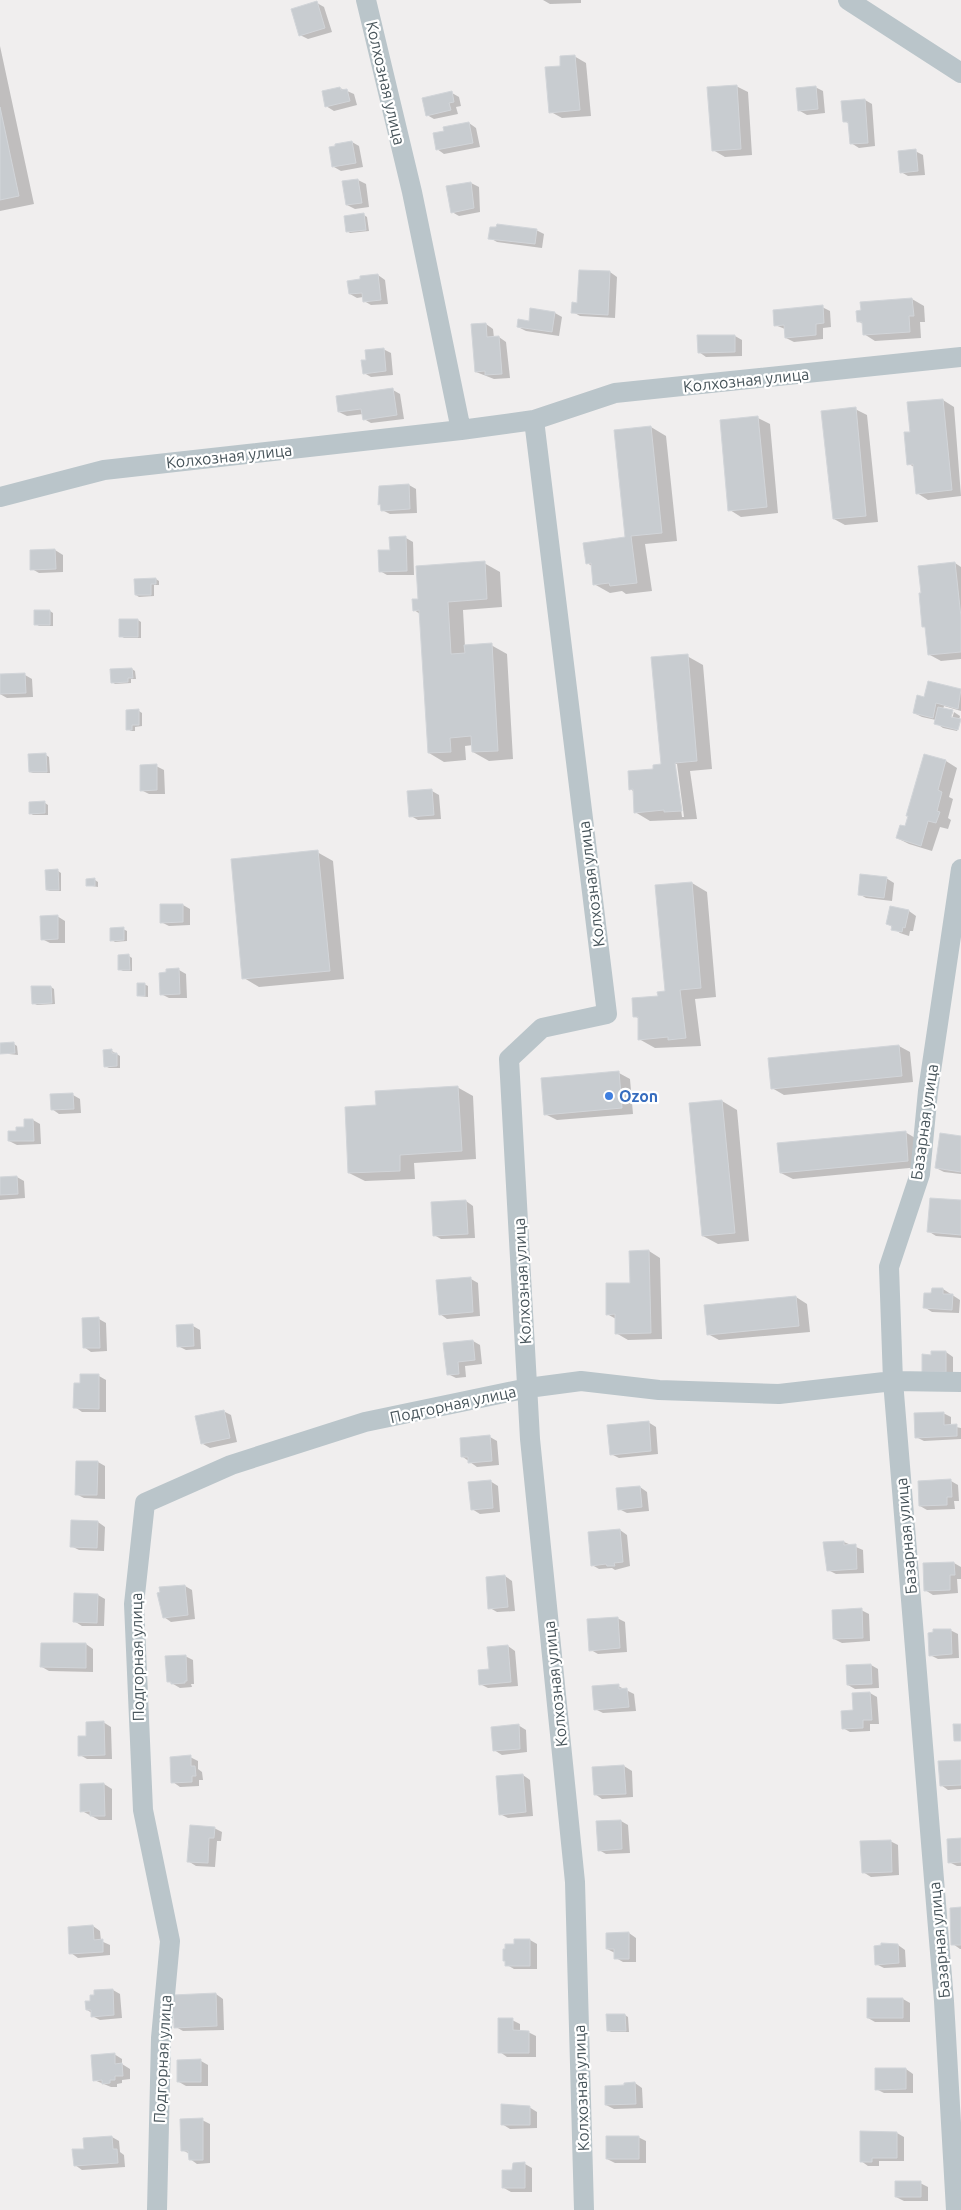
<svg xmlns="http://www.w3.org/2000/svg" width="961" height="2210" viewBox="0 0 961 2210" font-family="Ubuntu,sans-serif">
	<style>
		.shadow { fill: #0003; fill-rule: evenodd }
		.building { fill: #c8ccd0; stroke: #d2d5d9 }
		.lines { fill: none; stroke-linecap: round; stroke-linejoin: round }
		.minor { stroke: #bac5ca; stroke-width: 20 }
		.shop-dot { fill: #3f7fe0; stroke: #fff; stroke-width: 2 }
		.labels { text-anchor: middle; stroke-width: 4.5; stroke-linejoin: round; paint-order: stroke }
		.street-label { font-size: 16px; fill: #47545a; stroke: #fff }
		.shop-label { font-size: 16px; font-weight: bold; fill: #366cbe; stroke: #fff; text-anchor: start }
	</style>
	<rect width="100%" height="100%" fill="#f0eeee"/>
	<path class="shadow" d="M543 0H581V3L550 4Z
		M317 3 324 7 332 32 308 39 300 35Z
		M0 46 34 204 0 211Z
		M574 56 586 63 591 116 562 118 551 112 562 67Z
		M736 86 748 92 752 155 725 157 713 150Z
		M815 87 823 91 825 113 807 115 800 111Z
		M340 88 354 94 357 105 334 111 326 106Z
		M452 93 459 97 461 106 456 107 458 114 434 119 427 115Z
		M865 100 872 104 875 146 859 148 851 143 849 124 845 121Z
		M469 123 476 128 480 147 444 154 437 149 445 132Z
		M352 142 359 146 363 167 341 171 334 167Z
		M915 151 923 155 925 175 908 176 901 172Z
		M358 180 366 184 369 207 355 209 347 205 344 182Z
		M471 183 479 187 480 212 459 216 452 212 447 187Z
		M364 215 367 217 369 231 350 233 347 231Z
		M536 230 544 234 542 248 497 242 490 238Z
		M580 271 610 272 617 277 615 318 580 316 573 312 579 304Z
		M378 275 385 280 388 304 371 305 364 301 363 297 357 298 350 294Z
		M912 299 924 306 925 322H920L921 338 875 341 864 334 863 324 858 321 862 311 861 303Z
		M822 307 830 311 831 327 823 328V339L794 342 786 338 785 329 775 325Z
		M555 313 562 317 559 336 526 331 518 327Z
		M486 324 493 329 494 338 499 337 506 342 510 378 494 379 476 372Z
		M735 336 742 340V356L706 357 699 352Z
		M383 349 391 353 393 375 371 377 364 373 368 361Z
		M393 390 400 394 404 419 371 423 364 419 363 414 347 416 339 412Z
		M943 400 954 407 961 496 928 500 917 493 914 467 909 464 911 433Z
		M855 409 867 415 878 522 845 525 834 519Z
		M758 418 770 424 778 513 741 517 730 510Z
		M651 427 666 436 677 541 645 544 652 591 626 594 622 591 610 593 594 584 592 566 587 563 626 538Z
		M409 485 416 489 417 513 390 514 382 510V505L379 504Z
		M406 538 413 542 414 575H387L380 571 391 551Z
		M55 550 63 555V572L39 573 32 569 31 551Z
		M484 563 500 572 502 607 463 610 465 647 491 645 507 654 513 759 489 761 473 752V745L465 746 466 760 444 762 429 753 420 614 414 610 419 600Z
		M955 563 961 567V659L941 661 930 655 926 628 924 626 923 594Z
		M156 579 159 581V585H154V596L139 597 136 595Z
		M50 611 53 613V626H39L36 624Z
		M138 620 141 622V638H124L121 636Z
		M687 656 703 665 712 769 690 771 697 819 650 821 635 812V792L630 789 662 765ZM675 764H677L684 817H682Z
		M132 669 135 671 136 679H131V683L115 684 112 682Z
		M25 675 32 679 33 697 7 698 0 694V676Z
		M929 683 961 690V711L944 706 943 709 953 712 949 722 951 723 954 712 960 716 959 720H961H959L957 731 943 728 936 723V720L922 717 914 713 925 699Z
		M139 711 142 713V726L135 727V731H131L128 729Z
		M29 755H46L49 757 50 773H33L30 772Z
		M925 755 946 761 957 768 949 797 953 799 948 818 951 820 948 829 940 827 932 851 909 844 897 838 906 828Z
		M156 766 164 770 165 794H149L141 790Z
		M432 791 439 795 441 819 418 820 411 816Z
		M45 803 48 805V815H33L30 813Z
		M317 852 333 861 344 979 259 987 244 978Z
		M58 871 61 873V891H50L47 890Z
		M886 878 894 883 892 901 866 898 859 894Z
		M95 880 98 882V887L87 885Z
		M692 883 707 892 716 997 695 999 701 1046 655 1048 639 1039V1019L635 1016 666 992Z
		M183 905 190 909V925L169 926 161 922Z
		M891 907 909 911 916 916 913 931H910L909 936 900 933 888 924Z
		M57 916 65 921V943H50L42 939Z
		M123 929 127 931V941L115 942 112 940Z
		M129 956 132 958V971H123L119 969Z
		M179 970 186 974 187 998H169L161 994Z
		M144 984 148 986V997L139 996Z
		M51 987 54 989 55 1004 37 1005 33 1003Z
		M0 1044H14L17 1046 18 1055 0 1053Z
		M899 1046 910 1052 913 1082 784 1095 772 1088Z
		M112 1051 120 1056V1068H109L105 1066Z
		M619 1073 630 1079 633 1114 557 1120 545 1114Z
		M457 1087 473 1096 476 1159 414 1163 415 1179 365 1181 349 1173Z
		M73 1095 80 1099 81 1113 59 1114 52 1109Z
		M722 1101 737 1110 749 1241 718 1244 703 1236Z
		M33 1120 40 1124 41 1144 17 1145 9 1141Z
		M905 1132 917 1139 920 1167 793 1179 781 1173Z
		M961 1137V1174L944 1172 936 1168Z
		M17 1177 24 1181 25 1198 0 1200V1179Z
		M466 1201 473 1206 475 1238 441 1239 434 1235Z
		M961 1202V1238L936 1236 928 1231Z
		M649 1251 660 1258 662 1339 628 1340 616 1333V1319L607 1314 631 1284Z
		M471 1279 478 1283 480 1316 447 1319 440 1314Z
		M943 1289 960 1300 959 1313 932 1312 924 1307 933 1294Z
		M796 1297 807 1304 810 1332 719 1340 708 1334Z
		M99 1319 106 1323 107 1351 91 1352 84 1347Z
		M193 1326 200 1330 201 1349 186 1350 178 1346Z
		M473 1341 480 1345 482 1364 465 1366 466 1377 456 1378 448 1374Z
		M946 1352 953 1357V1376H930L932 1356Z
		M99 1376 106 1380V1412H82L75 1407 81 1385Z
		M223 1411 231 1415 237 1442 210 1448 203 1444Z
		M943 1413 951 1417V1426L961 1428V1439L924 1441 916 1437Z
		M648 1422 656 1427 658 1454 619 1458 611 1454Z
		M490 1437 497 1441 499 1465 477 1467 463 1457Z
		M98 1462 105 1466V1499L84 1498 76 1494Z
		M490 1481 498 1486 500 1512 480 1514 472 1509Z
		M951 1481 958 1485 959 1501H954L955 1509 927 1510 920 1506Z
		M640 1487 647 1492 649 1511 627 1513 619 1509Z
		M98 1522 105 1527 104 1551 79 1550 71 1546Z
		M620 1530 627 1535 630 1566 615 1570 612 1568 599 1569 592 1565Z
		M844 1542 863 1550 864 1573 836 1574 828 1570Z
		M954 1563 961 1567V1579H957L958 1593 933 1595 925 1590Z
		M505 1576 512 1581 515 1611 497 1612 490 1608Z
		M185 1586 192 1590 195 1619 171 1622 164 1617Z
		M98 1595 105 1599 104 1626H82L74 1621Z
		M861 1610 869 1614 870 1641 842 1643 834 1639Z
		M617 1618 625 1622 627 1652 598 1654 591 1650Z
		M950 1630 958 1634 959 1658 938 1659 930 1655Z
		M86 1644 93 1649V1672L49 1671 42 1667Z
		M508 1646 515 1651 518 1686 488 1688 480 1684Z
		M185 1656 193 1660 194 1684H191L192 1687 180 1688 168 1681Z
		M871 1665 878 1669 879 1688 855 1689 848 1685Z
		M618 1686 634 1694 636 1711 603 1713 595 1709Z
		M870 1693 877 1697 879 1724H870V1731L850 1732 843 1728Z
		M103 1722 111 1727 112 1759H87L80 1755 88 1737Z
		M518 1725 526 1730 527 1752 502 1755 494 1750Z
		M190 1757 198 1761V1769L202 1772 203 1780H199V1786L180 1787 173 1782Z
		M961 1761V1789L948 1790 941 1785Z
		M624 1766 632 1771 633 1797 602 1799 595 1794 593 1768Z
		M523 1775 530 1780 533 1816 508 1818 500 1814Z
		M104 1784 112 1789V1820H99L82 1811 81 1785Z
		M621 1821 628 1825 630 1853 606 1854 599 1850Z
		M214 1828 222 1832 221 1841H217L215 1867 196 1866 188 1861Z
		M961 1839V1866H957L949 1862Z
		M890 1841 898 1845 899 1875 871 1877 863 1872Z
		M961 1908V1949H960L953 1944Z
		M93 1926 100 1931 101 1941 110 1945V1955L78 1958 71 1953Z
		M629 1933 636 1938V1962H623L616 1958 615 1953 607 1949Z
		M530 1940 537 1944V1969H514L507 1965 515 1945Z
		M898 1945 905 1950 906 1967 884 1968 876 1964Z
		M113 1990 120 1994 122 2018 100 2020 92 2016V2013L87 2010 91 2002Z
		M216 1994 223 1999 224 2030 183 2031 176 2027Z
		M903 1999 910 2003V2022H875L868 2018Z
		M625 2015 628 2017 629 2032H611L608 2030Z
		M512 2020 520 2024V2032H528L536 2036V2057H507L500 2052Z
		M114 2054 122 2059V2064L130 2069V2079L122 2080V2083L117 2084V2087H111L94 2080Z
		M201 2061 208 2065V2086H186L179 2082Z
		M906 2069 913 2074V2093H884L876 2089Z
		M635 2083 642 2088 643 2108 614 2109 606 2105 626 2087Z
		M529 2107 537 2112V2128L510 2129 502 2124Z
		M202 2120 210 2124V2163L197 2164 190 2159V2154L182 2150Z
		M897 2133 904 2137V2161H879V2166H868L861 2161Z
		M112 2137 119 2141 120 2152 124 2155 125 2167 82 2170 75 2165 85 2150Z
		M638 2137 646 2141V2163H615L607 2159Z
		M525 2164 532 2168V2192H511L504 2188 514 2171Z
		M920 2183 928 2187V2201H904L896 2197Z"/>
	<path class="building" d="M317 1 325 28 299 36 291 9Z
		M575 55 580 110 549 113 545 67 560 66V56Z
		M737 85 741 149 712 151 707 87Z
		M816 86 818 109 798 111 796 88Z
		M340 87 341 90 347 89 350 101 325 107 322 91Z
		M452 91 454 102 449 103 451 110 426 116 422 98Z
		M865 99 868 143 850 144 848 122H843L841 101Z
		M0 107 19 196 0 200Z
		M469 122 473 143 436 150 433 133 444 131 443 127Z
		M352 141 356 163 332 167 329 147 335 146V144Z
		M916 149 918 171 900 173 898 151Z
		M358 179 362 203 346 205 342 181Z
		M471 182 474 208 451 213 446 186Z
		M364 213 366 230 346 232 344 216Z
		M497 224 537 229 535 244 488 239 490 227H496Z
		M579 270 610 271 608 315 571 313 572 302 577 303Z
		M378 274 381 300 363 302 362 293 349 294 347 281 360 279V276Z
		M912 298 914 316H909L910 332 863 335 862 322H857L856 311 861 310 860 302Z
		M823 305 824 323 816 324V335L785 338 784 325 774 326 773 310Z
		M530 308 555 312 552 332 517 327 518 319 529 321Z
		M486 323 487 337 499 336 502 374 485 375V371L475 372 471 324Z
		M697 335H735V352L698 353Z
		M384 348 386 371 363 374 361 360H366L365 350Z
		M393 388 397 415 363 420 361 409 338 412 336 396Z
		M943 399 952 490 916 494 913 464 907 465 904 432H910L907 402Z
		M856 407 866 516 833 519 821 411Z
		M758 416 767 507 728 511 720 420Z
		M651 426 662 533 631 536 637 583 610 586 609 583 593 585 591 563 586 564 583 543 625 537 614 430Z
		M409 484 410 509 381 511 380 504 378 505 379 486Z
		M406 536 407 571 379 572 378 550H390L389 537Z
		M55 549 56 569 30 570V550Z
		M485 561 487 599 448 602 451 654 465 653 464 645 492 643 498 751 472 752 471 736 450 738 451 752 428 753 419 610 413 611 412 599H418L416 566Z
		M955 562 961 617V652L928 655 925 627H922L919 593H921L918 566Z
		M156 578V584H151V595H135L134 579Z
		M34 610H50V625H34Z
		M119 619H138V637H119Z
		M688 654 697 761 675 763 682 811 664 812V810L634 813 633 789 629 790 628 771 653 769V765L661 764 651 657Z
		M132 668 133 678H128V682L111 683 110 669Z
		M25 673 26 693 0 694V674Z
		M928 681 961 689 958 709 936 703 933 718 913 713 917 695 924 697Z
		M938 707 953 710 951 717 961 719 958 730 934 724Z
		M139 709V725H132V730H126V710Z
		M46 753 47 772H29L28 754Z
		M924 754 946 760 938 790 942 792 937 811 940 812 936 823 928 821 921 846 896 838 900 825 905 826 908 816H906Z
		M157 764V790L140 791V765Z
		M432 789 434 815 409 817 407 791Z
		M45 801V813L29 814V802Z
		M318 850 330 971 242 979 231 859Z
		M58 869 59 890H46L45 870Z
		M860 874 887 877 884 898 858 895Z
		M95 878V886H86V879Z
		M692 882 701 988 680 990 686 1038 668 1040V1037L638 1040V1017H633L632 998 658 996 657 992 665 991 655 885Z
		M160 904H183V922L160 923Z
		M890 906 909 910 905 928 903 927 902 932 891 930 892 926 886 924Z
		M58 915V939L41 940 40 916Z
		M124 927V940L110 941V928Z
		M129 954 130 970H118V955Z
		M179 968 180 994 160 995 159 973 166 972V969Z
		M137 983H145V996H137Z
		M31 986H51L52 1003 32 1004Z
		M14 1042 15 1053 0 1054V1043Z
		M899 1045 902 1076 771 1089 768 1058Z
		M112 1049V1053H117V1066L104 1067 103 1050Z
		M619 1071 622 1108 544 1115 541 1078Z
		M458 1086 462 1151 400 1155V1171L348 1173 345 1107 376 1105 375 1091Z
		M73 1093 74 1109 51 1110 50 1094Z
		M722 1100 735 1233 702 1236 689 1103Z
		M24 1119H33L34 1141H8V1131H16V1127H24Z
		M906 1131 908 1161 780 1173 777 1143Z
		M940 1133 961 1136V1172L935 1168Z
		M17 1176 18 1194 0 1195V1177Z
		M930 1198 961 1200V1235L927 1232Z
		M466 1200 468 1234 433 1236 431 1202Z
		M649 1250 651 1333 615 1334V1314L606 1315V1283H630L629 1251Z
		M471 1277 473 1312 439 1315 436 1280Z
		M932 1288H943V1294H953L952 1310 923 1308 924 1293H931Z
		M796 1296 799 1326 707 1335 704 1305Z
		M99 1317 100 1348H83L82 1318Z
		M193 1324 194 1346 177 1347 176 1325Z
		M473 1340 475 1360 458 1362 459 1374 447 1375 443 1343Z
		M931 1351H946V1372H922V1354L931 1355Z
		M80 1374H99V1409L73 1408 74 1383H80Z
		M224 1410 230 1438 201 1444 195 1416Z
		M944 1412V1425L957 1424V1436L915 1438 914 1413Z
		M649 1421 651 1451 610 1455 607 1425Z
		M490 1435 492 1461 468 1463V1457H461L460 1438Z
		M76 1461H98L97 1495H75Z
		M951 1479 952 1497H947V1505L919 1506 918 1481Z
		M491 1480 493 1508 471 1510 468 1482Z
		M640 1486 642 1507 618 1510 616 1488Z
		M71 1520 98 1521 97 1548 70 1547Z
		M620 1529 623 1562 614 1563 615 1566H607L606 1564 591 1566 588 1532Z
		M844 1541V1545L856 1544 857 1569 827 1571 823 1542Z
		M954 1562 955 1575H950V1590L924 1591 923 1563Z
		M505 1575 508 1607 488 1609 486 1577Z
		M185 1585 188 1615 163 1618 157 1593 160 1592 159 1587Z
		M74 1593 98 1594 97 1623 73 1622Z
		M862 1608 863 1638 833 1639 832 1610Z
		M618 1617 620 1648 589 1651 587 1619Z
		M933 1629H951L952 1654 929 1656 928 1633 933 1632Z
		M41 1643H86V1668L40 1667Z
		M508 1645 511 1682 479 1685 478 1670 489 1669 487 1647Z
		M186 1655 187 1681H185V1683L171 1684V1682H167L165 1656Z
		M871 1664 872 1684 847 1685 846 1665Z
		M619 1684V1689L627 1688 629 1707 594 1710 592 1686Z
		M870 1692 872 1720H863V1728L842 1729 841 1711 853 1710 852 1693Z
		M104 1721 105 1755 78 1756V1736H86V1722Z
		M519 1724 520 1749 493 1751 491 1727Z
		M953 1724H961V1741H954Z
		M191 1755V1766H195L196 1776H192V1782L171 1783 170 1757Z
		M961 1760V1785L940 1786 938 1761Z
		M624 1765 626 1794 594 1795 592 1767Z
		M523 1774 526 1812 499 1815 496 1776Z
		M104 1783 105 1816H90V1811L80 1812V1784Z
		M621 1820 622 1849 598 1851 596 1821Z
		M190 1825 215 1827 214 1838H209L208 1863 187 1862Z
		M961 1838V1862L948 1863 947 1839Z
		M891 1840 892 1872 862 1873 860 1841Z
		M961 1907V1945H951L950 1908Z
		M93 1925 94 1940 103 1939V1952L69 1954 68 1927Z
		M629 1932V1959H614V1949H606V1933Z
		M514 1939H530V1966H505V1961H503V1949H505V1944H514Z
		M881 1943 898 1944 899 1963 875 1965 874 1946 881 1945Z
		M113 1989 114 2015 91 2017V2010H86L85 2001H90V1995H94V1990Z
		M216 1993 217 2026 174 2028 173 1995Z
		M867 1998H903V2018H867Z
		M606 2014H625L626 2031H607Z
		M498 2018H513V2030L529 2031V2053H498Z
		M115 2053V2064L122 2063 123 2076H115V2080H110V2083L102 2084V2080L93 2081 91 2055Z
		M201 2059V2082H177V2060Z
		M875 2068H906V2089L875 2090Z
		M635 2082 636 2104 605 2105V2086L624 2085V2083Z
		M501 2104 530 2106V2125H501Z
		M203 2118V2160H189L188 2151H181L180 2119Z
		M860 2131 897 2132V2158H872V2162H860Z
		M112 2136 113 2149H117L118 2163 74 2166 72 2149H84L83 2138Z
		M606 2136H639V2159H606Z
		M525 2162V2188H502V2170H512L513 2163Z
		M895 2181H921V2197H895Z"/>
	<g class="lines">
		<path class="minor" d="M366 0 412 192 461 430
			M848 0 961 73
			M534 420 607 1014 542 1028 509 1059 530 1439 575 1882 584 2210
			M0 497 104 470 461 430 534 420 615 393 961 357
			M157 2210 161 2038 170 1941 143 1810 134 1604 145 1503 231 1465 365 1422 528 1388 581 1381 659 1390 779 1394 893 1381 961 1382
			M956 2210 944 2001 893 1381 889 1267 920 1174 928 1091 961 869"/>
	</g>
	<circle class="shop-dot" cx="609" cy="1096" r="5"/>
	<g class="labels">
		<g class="street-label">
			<text transform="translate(386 83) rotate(77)" y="6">Колхозная улица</text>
			<text transform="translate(746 380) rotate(-6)" y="6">Колхозная улица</text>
			<text transform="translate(229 456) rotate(-6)" y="6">Колхозная улица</text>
			<text transform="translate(591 884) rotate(-97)" y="6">Колхозная улица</text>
			<text transform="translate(924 1122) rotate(-82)" y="6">Базарная улица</text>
			<text transform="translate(522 1281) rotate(-93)" y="6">Колхозная улица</text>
			<text transform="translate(453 1404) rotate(-12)" y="6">Подгорная улица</text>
			<text transform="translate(906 1536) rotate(-95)" y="6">Базарная улица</text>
			<text transform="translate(137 1657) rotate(-91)" y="6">Подгорная улица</text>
			<text transform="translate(555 1684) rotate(-96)" y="6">Колхозная улица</text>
			<text transform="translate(939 1940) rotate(-95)" y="6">Базарная улица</text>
			<text transform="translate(162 2059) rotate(-87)" y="6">Подгорная улица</text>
			<text transform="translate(581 2088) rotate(-92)" y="6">Колхозная улица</text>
		</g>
		<g class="shop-label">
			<text x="619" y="1102">Ozon</text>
		</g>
	</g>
</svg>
